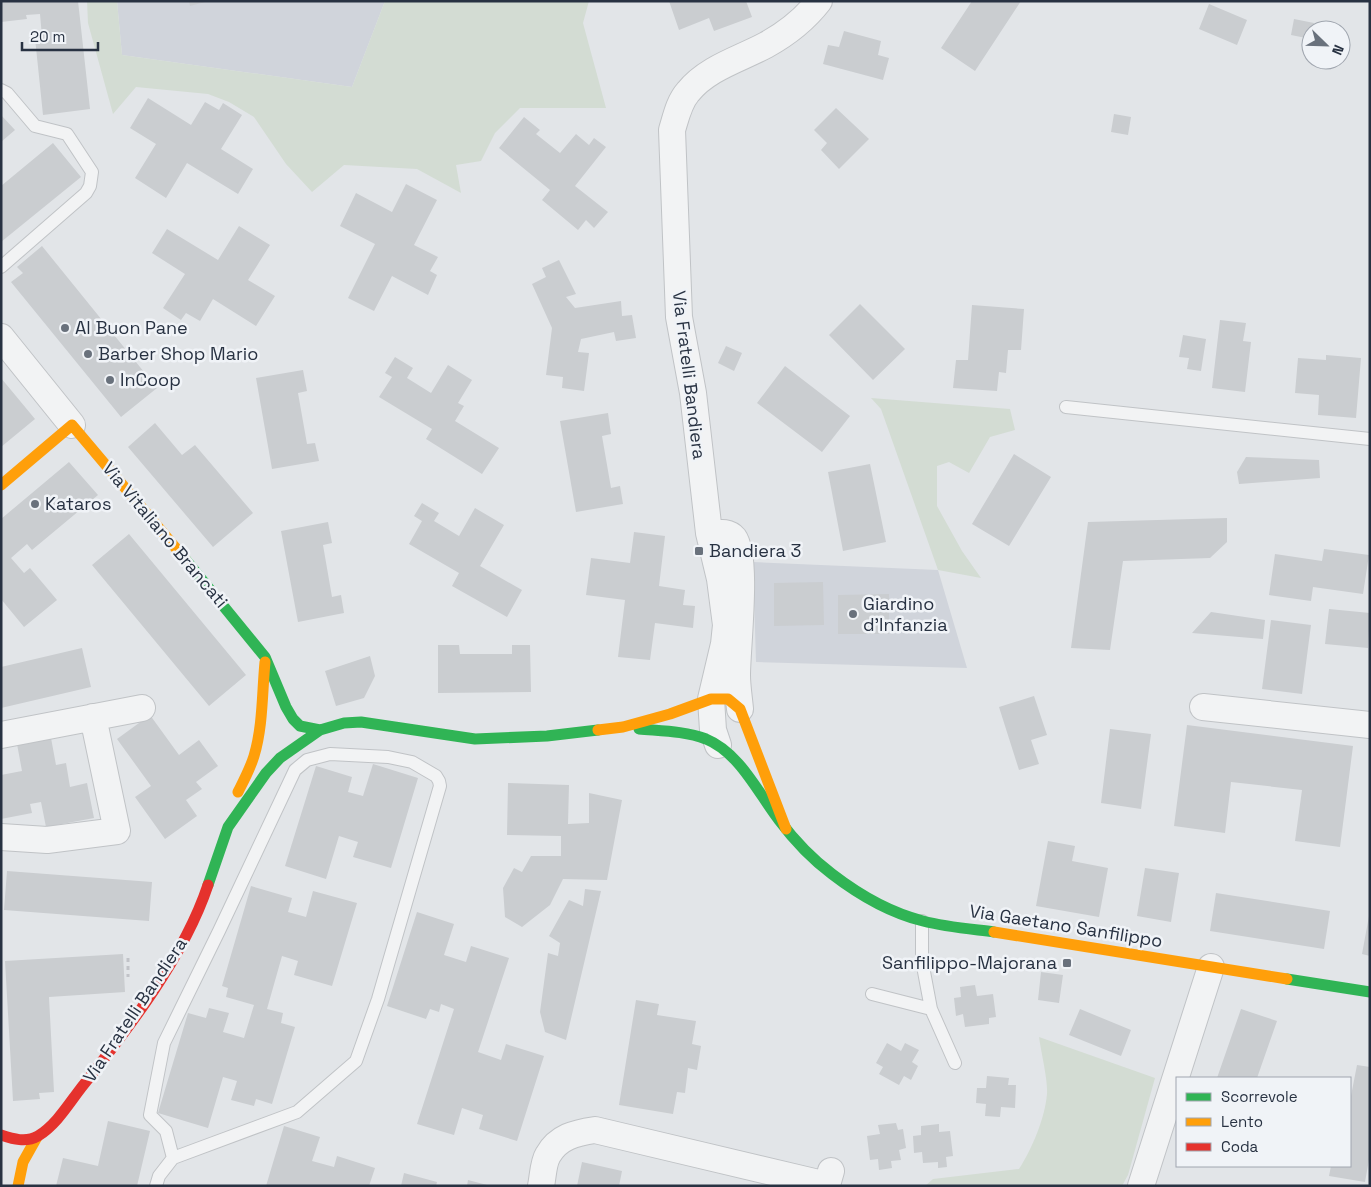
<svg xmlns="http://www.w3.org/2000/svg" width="1371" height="1187" viewBox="0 0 1371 1187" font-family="'Space Grotesk',sans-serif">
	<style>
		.built { fill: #d0d4db }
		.green { fill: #d3dcd3 }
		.building { fill: #cacdd0 }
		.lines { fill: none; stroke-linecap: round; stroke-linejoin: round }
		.lane-casing { stroke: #c0c3c6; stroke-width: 14 }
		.street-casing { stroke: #c0c3c6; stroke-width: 28 }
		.path { stroke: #c1c3c8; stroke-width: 3; stroke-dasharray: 4 4; stroke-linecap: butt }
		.lane { stroke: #f2f3f4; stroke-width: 12 }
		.street { stroke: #f2f3f4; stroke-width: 26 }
		.fast { stroke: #30b455; stroke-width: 11 }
		.slow { stroke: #ff9f0a; stroke-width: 11 }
		.jam { stroke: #e5322d; stroke-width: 11 }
		.poi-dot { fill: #69717c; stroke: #f0f3f7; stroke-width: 2 }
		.labels { text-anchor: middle; stroke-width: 5; stroke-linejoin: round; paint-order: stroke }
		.poi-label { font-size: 18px; fill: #283242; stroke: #f0f3f7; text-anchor: start }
		.street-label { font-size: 18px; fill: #283242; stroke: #f0f3f7 }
	</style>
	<rect width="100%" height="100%" fill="#e2e5e8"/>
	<path class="built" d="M117 1H385L352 87 122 55Z
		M753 562 938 570 967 668 756 662Z"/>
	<path class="green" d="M87 1H117L122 55 352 87 385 1H589L583 23 606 108H520L495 133 481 161 456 165 461 193 417 169 344 165 312 192 286 164 254 117 229 102 208 94 136 87 113 114 88 23Z
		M871 398 1010 409 1015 430 990 437 969 473 949 462 937 466V506L962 551 981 578 938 570 881 409Z
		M1039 1037 1155 1078 1128 1175 1122 1186H925L933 1179 1019 1169C1032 1149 1045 1118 1047 1094 1048 1080 1041 1052 1039 1037Z"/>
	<path class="building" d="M1 1H78L90 109 43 115 35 38 42 37 40 14 26 15 27 19 1 22Z
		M189 1H205V2L190 6Z
		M669 1H746L752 17 714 31 709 18 679 30Z
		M972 1H1021L975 71 941 48Z
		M1209 4 1247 20 1237 45 1199 29Z
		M1294 19 1314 23 1312 30H1311V39L1291 35Z
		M1325 24 1342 26 1341 30H1324Z
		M844 31 881 41 878 55 889 58 883 80 823 64 828 45 839 47Z
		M148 98 191 125 205 102 219 110 223 103 242 115 221 149 253 169 238 194 187 163 166 198 135 178 156 144 130 128Z
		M836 108 869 139 839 169 821 150 827 143 814 130Z
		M1114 114 1131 117 1128 135 1111 132Z
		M1 115 15 130 1 142Z
		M524 117 540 130 536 134 560 153 576 134 589 145 594 138 606 147 575 186 608 212 594 228 586 220 578 230 542 200 550 190 499 148Z
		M53 143 81 177 1 242V186Z
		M406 184 437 200 414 245 438 257 430 271 437 275 428 295 392 276 374 311 348 298 375 244 340 226 356 193 392 212Z
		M239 226 270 245 248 280 275 296 256 326 213 299 200 321 186 313 181 320 163 308 185 274 152 253 167 229 218 260Z
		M42 246 157 388 121 417 11 282 23 273 17 267Z
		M559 260 576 294 566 297 575 308 621 301 622 316 632 315 636 338 616 341 614 332 581 339 578 352 589 353 584 391 562 388 563 377 546 375 552 328 532 284 546 277 542 268Z
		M860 304 905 349 873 380 829 335Z
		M972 305 1024 309 1021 350H1008L1006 373 999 372 997 391 953 388 956 360H968Z
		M1220 320 1246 323 1243 341 1251 342 1245 392 1212 388Z
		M1183 335 1206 339 1201 371 1187 369 1189 358 1179 357Z
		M726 346 742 353 734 371 718 363Z
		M1326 355 1361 358 1356 418 1318 415 1319 395 1295 393 1298 358 1326 360Z
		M395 357 413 368 407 378 431 393 448 365 472 380 458 403 464 406 455 421 499 448 482 474 426 439 432 429 379 397 392 377 385 373Z
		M785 366 850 416 822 452 757 403Z
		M303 370 307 391 298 393 307 444 315 443 319 461 272 469 256 378Z
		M1 378 35 419 1 447Z
		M608 413 611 434 602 436 611 488 620 486 623 504 576 512 560 421Z
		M155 423 182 455 195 445 253 513 213 547 128 447Z
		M1014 454 1051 477 1009 546 972 524Z
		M1246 457 1319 460 1320 478 1239 484 1237 472Z
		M69 462 98 495 32 550 27 544 11 558 24 573 30 568 57 600 24 627 1 599V519Z
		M870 464 886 542 843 551 828 472Z
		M422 503 439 513 434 521 459 536 475 508 504 525 480 566 522 590 507 617 452 586 459 573 409 544 422 521 414 516Z
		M1227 518V542L1210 558 1123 561 1110 650 1071 648 1088 522Z
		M328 522 332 543 323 545 332 597 341 595 344 613 298 622 281 531Z
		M634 532 665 536 659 586 685 590 683 605 695 606 693 628 655 623 650 660 618 657 625 600 586 595 591 558 630 563Z
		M129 534 246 675 209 706 92 565Z
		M1324 549 1369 555 1363 594 1313 587 1311 601 1269 595 1275 554 1322 561Z
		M823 582 824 625 774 626V583Z
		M889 594V634H838V595Z
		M1329 609 1370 613 1368 648 1325 644Z
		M1211 612 1265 620 1263 639 1192 633Z
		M1271 620 1311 625 1302 694 1262 689Z
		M438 645H459L460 654H512V645H530L531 692 438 693Z
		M82 648 91 687 1 708V667Z
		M370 656 375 676 364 698 336 706 325 671Z
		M1034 696 1047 735 1031 740 1039 764 1019 770 999 707Z
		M150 715 179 755 199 740 218 766 196 782 202 789 186 800 197 816 165 839 135 797 151 786 117 739Z
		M1187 725 1353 746 1340 847 1295 841 1302 790 1231 782 1225 833 1174 826Z
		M1110 729 1151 734 1141 809 1101 803Z
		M51 738 56 765 66 763 70 787 87 783 94 818 46 827 41 802 30 804 32 813 1 819V775L22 771 17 744Z
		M373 764 418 778 391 868 353 857 358 842 339 836 326 879 285 866 316 766 352 777 348 792 363 796Z
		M508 783 569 785 568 824 589 823V793L622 800 607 880 563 879 550 905 522 927 505 917 503 888 514 868 522 872 531 856H561V836L507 835Z
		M1048 841 1075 846 1072 861 1108 868 1099 917 1036 906Z
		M1145 868 1179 873 1171 922 1137 916Z
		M7 871 152 882 149 921 4 910Z
		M251 886 292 898 288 912 306 917 313 891 357 903 332 986 294 975 298 961 282 956 267 1009 283 1013 281 1023 295 1027 272 1104 256 1099 254 1106 231 1100 237 1081 223 1077 208 1128 158 1113 188 1013 206 1018 209 1008 229 1013 223 1032 244 1038 254 1005 226 997 228 988 222 986Z
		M585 889 601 891 566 1040 545 1032 540 1012 548 953 558 956 560 943 549 936 569 900 583 906Z
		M1216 893 1330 911 1324 949 1210 931Z
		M417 912 454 924 444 955 466 962 471 946 509 958 478 1052 501 1060 506 1044 544 1056 517 1141 479 1129 483 1115 462 1108 454 1135 417 1124 454 1009 441 1004 439 1012 430 1009 426 1019 387 1006Z
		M1369 916H1370V956L1362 954Z
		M123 954 125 992 49 997 54 1092 39 1093 40 1099 13 1101 5 961Z
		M1041 972 1063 975 1059 1003 1038 1000Z
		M975 985 977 996 993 994 996 1017 989 1018V1024L965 1027 963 1014 956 1016 954 998 961 997 960 987Z
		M636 1000 659 1004 657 1015 696 1021 692 1044 701 1046 697 1070 688 1068 685 1093 677 1092 673 1114 619 1105Z
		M1080 1009 1131 1030 1121 1056 1069 1035Z
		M1241 1009 1277 1021 1257 1078H1217Z
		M887 1043 901 1051 905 1043 919 1050 912 1062 918 1066 911 1080 904 1076 899 1085 879 1074 883 1067 876 1063Z
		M1357 1065 1370 1067V1154L1365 1182 1329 1176 1331 1166H1350V1101Z
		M987 1076 1009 1078 1008 1085H1016L1015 1108 1001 1107 1000 1117 985 1116 986 1104 976 1103 977 1088H986Z
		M108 1121 150 1131 137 1186H56L63 1158 98 1166Z
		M896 1123 898 1130 903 1129 906 1148 899 1150 901 1160 891 1161 892 1168 879 1170 878 1159 870 1160 867 1136 880 1134 878 1125Z
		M939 1124V1132L950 1131 953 1156 946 1157 947 1167 938 1168V1162L923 1163 922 1152 914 1153 913 1136 921 1135V1126Z
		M284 1126 320 1137 312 1161 334 1167 337 1156 375 1168 369 1186H266Z
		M582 1162 622 1171 619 1186H577Z
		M404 1173 437 1182 436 1186H401Z
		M468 1180 487 1185 486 1186H467Z"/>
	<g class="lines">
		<g class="lane-casing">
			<path id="lane" d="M1 90 7 93 35 126 67 134 92 172 90 186 86 193 1 267
				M1066 407 1370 439
				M922 921V961L931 1009 955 1063
				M872 994 931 1009
				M156 1186 159 1176 173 1158 297 1112 356 1061 378 999 440 786 439 781 436 776 412 762 388 757 330 754 307 760 295 770 219 931 164 1043 150 1115 166 1131 173 1158"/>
		</g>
		<g class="street-casing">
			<path id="street" d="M1 337 72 425
				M709 533C717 533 728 531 734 538 748 557 737 648 737 675 737 686 739 698 740 709
				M1203 707 1370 725
				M1 735 142 708
				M718 745 713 730 711 699 724 644 726 625 720 579 709 533 693 393 679 317 672 130C676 117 679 102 688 92 707 68 740 59 766 45 786 34 805 19 819 1
				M1 837 47 840 117 831 93 717
				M541 1186C543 1177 543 1163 548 1155 558 1137 575 1133 595 1130L827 1185 831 1171
				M1141 1186 1211 967"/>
		</g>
		<path class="path" d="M128 958V977"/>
		<use href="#lane" class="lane"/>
		<use href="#street" class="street"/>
		<path class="fast" d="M185 559 265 657 286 707 293 719 300 726 320 730
			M639 729C661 731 685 731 706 739 740 753 758 793 779 820 794 840 812 859 832 874 858 894 891 913 923 921 946 927 971 929 994 932
			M208 885 228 827 266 773 280 758 320 730 344 723 361 722 475 739 547 736 598 730
			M1287 979 1370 992"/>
		<path class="slow" d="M1 485 72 425 185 559
			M598 730 623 727 670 714 711 699H728L740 709 786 829
			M238 792C244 780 250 769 254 756 263 726 262 693 265 662
			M994 932 1287 979
			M18 1186 23 1162 37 1137"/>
		<path class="jam" d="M1 1135C13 1139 26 1143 38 1136 56 1125 68 1105 81 1088 128 1029 184 957 208 885"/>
	</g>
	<g class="poi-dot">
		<circle cx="65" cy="328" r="5"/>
		<circle cx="88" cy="354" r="5"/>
		<circle cx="110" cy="380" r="5"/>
		<circle cx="35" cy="504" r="5"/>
		<rect x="694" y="546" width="10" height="10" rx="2.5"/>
		<circle cx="853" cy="614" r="5"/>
		<rect x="1062" y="958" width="10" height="10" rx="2.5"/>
	</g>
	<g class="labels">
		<g class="poi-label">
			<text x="75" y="334">Al Buon Pane</text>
			<text x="98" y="360">Barber Shop Mario</text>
			<text x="120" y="386">InCoop</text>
			<text x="45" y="510">Kataros</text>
			<text x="709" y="557">Bandiera 3</text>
			<text x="863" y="610">Giardino<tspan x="863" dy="21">d'Infanzia</tspan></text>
			<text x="1057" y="969" text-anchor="end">Sanfilippo-Majorana</text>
		</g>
		<g class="street-label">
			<text transform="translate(689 375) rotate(83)" y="6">Via Fratelli Bandiera</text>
			<text transform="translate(165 535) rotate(50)" y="6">Via Vitaliano Brancati</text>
			<text transform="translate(1066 926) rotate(9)" y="6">Via Gaetano Sanfilippo</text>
			<text transform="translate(135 1010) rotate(-56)" y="6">Via Fratelli Bandiera</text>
		</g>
	</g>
	<rect width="1371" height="1187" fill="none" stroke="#283242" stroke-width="5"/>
	<rect x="1176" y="1077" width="175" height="90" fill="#f0f3f7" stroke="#a0a6af"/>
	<rect x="1186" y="1093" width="25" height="8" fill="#30b455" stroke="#a0a6af"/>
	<text x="1221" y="1102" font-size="15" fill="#283242">Scorrevole</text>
	<rect x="1186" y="1118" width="25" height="8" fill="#ff9f0a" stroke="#a0a6af"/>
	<text x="1221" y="1127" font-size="15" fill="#283242">Lento</text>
	<rect x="1186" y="1143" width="25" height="8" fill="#e5322d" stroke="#a0a6af"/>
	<text x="1221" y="1152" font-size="15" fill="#283242">Coda</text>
	<g transform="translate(1326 45) rotate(113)"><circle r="24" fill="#f0f3f7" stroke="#a0a6af"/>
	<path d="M0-4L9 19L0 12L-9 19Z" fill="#69717c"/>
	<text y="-8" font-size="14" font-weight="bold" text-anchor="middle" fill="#283242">N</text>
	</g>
	<path d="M22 42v8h76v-8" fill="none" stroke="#283242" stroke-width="2.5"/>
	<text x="30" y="42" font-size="15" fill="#283242" stroke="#f0f3f7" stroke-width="4" paint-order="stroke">20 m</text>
</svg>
